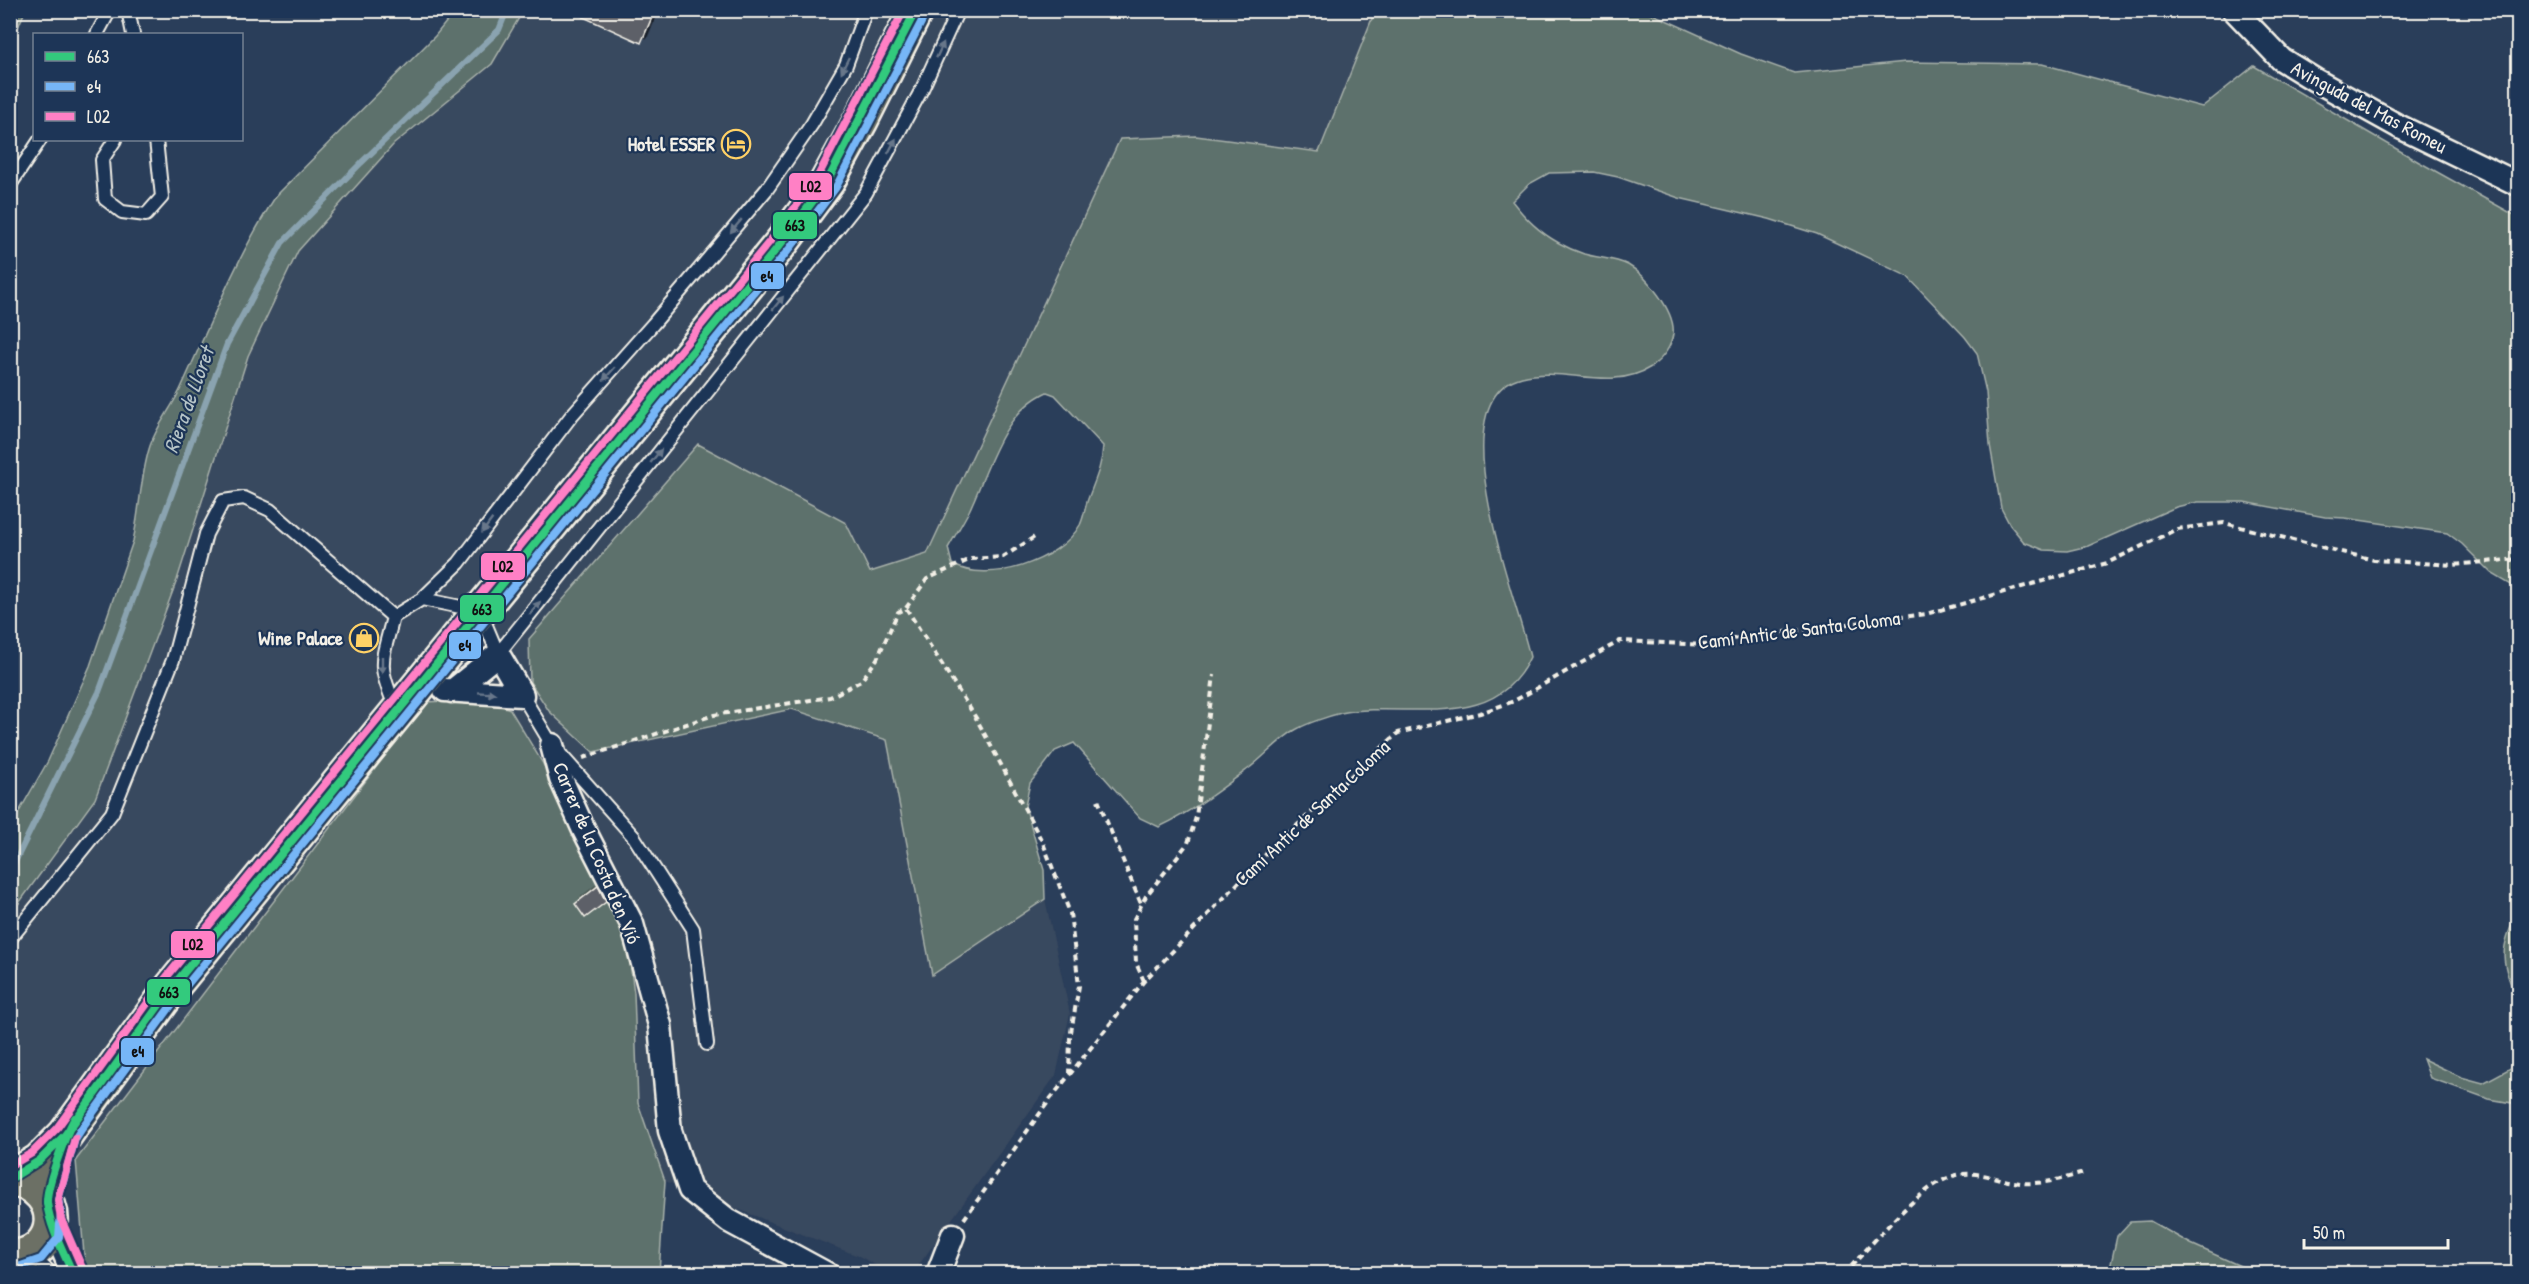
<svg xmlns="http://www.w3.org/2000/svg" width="2529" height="1284" viewBox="0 0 2529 1284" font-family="'Patrick Hand',sans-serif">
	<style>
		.built { fill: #39485e }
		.green { fill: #5d716c; stroke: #a8b1aa; stroke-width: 1.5; fill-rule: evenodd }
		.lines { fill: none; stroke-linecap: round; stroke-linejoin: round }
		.stream { stroke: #8aa3b0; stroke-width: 6 }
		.building { fill: #5d6067; stroke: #f4f1e8; stroke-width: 1.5; filter: url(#shadow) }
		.service-casing { stroke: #f4f1e8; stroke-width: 16 }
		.minor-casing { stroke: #f4f1e8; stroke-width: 27 }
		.primary-casing { stroke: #f4f1e8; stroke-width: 38 }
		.path { stroke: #f4f1e8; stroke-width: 4; stroke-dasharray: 6 4.5; stroke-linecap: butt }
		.service { stroke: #1d3557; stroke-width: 12 }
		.minor { stroke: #1d3557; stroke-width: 22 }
		.primary { stroke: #6c7065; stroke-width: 33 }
		.bus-1-casing { stroke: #1d3557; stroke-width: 12 }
		.bus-2-casing { stroke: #1d3557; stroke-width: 12 }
		.bus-3-casing { stroke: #1d3557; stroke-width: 12 }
		.bus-1 { stroke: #33ca7d; stroke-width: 8 }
		.bus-2 { stroke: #76b6f7; stroke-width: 8 }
		.bus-3 { stroke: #ff80c5; stroke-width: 8 }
		.oneway { fill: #68778a }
		.labels { text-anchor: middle; stroke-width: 4.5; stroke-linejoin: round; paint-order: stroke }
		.street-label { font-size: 20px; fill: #f4f1e8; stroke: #1d3557 }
		.poi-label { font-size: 20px; font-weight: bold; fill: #f4f1e8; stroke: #1d3557; text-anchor: end }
		.water-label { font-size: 21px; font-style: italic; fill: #b6c4c7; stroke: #1d3557 }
		.line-badge { stroke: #1d3557; stroke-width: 2 }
		.pale-badge-label { font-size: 16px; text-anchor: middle; font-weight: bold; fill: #111 }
	</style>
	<defs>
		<filter id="shadow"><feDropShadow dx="5.5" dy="-5.5" stdDeviation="0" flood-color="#0009"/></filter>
	</defs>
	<rect width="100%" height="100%" fill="#2a3e5a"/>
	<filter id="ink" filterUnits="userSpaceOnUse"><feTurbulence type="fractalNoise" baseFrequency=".0167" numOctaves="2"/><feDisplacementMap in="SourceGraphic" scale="12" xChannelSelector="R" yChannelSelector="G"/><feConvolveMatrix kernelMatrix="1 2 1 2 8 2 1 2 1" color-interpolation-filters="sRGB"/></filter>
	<g filter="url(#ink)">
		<path class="built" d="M523 11H1375L1319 152 1196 136 1120 139 927 554 870 572 846 523 593 752 792 709 887 740 933 974 1045 899 1070 1014 1056 1075 913 1273H889L861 1257 665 1181 638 1103 634 993 627 941 596 864 542 762 510 709 426 703 76 1160 11 1151 10 914 95 799 177 580 248 356 298 251 394 144 492 64Z"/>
		<path class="green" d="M11 10 25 11 11 44 10 11Z
			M455 11H523L492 64 394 144 298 251 248 356 177 580 95 799 11 914V826L48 761 90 666 133 541C140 510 140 477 150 446 156 427 171 409 180 390 210 325 237 256 276 196L435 36Z
			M1375 11H1646L1741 54 1794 73 1906 62 2042 64 2202 107 2254 66 2419 162 2518 217V589L2491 573 2462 544 2447 533 2345 518 2325 517 2244 502H2198L2176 507 2088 546 2067 551 2044 550 2024 542 2010 525 2001 508 1990 445 1986 392 1977 353 1965 337 1907 276 1817 234 1769 219 1679 198 1618 177 1594 172 1549 173 1529 184 1512 201C1526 219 1539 232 1559 243 1566 247 1575 251 1584 254 1597 258 1615 258 1628 265 1646 275 1676 312 1673 334 1671 348 1662 359 1651 367 1611 392 1565 366 1522 377 1435 399 1518 601 1530 657 1494 735 1406 700 1341 713 1329 716 1308 723 1297 729 1281 737 1263 758 1248 769 1220 790 1191 812 1159 827L1140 818 1074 743 1055 751 1043 767 1030 783 1025 806 1044 870 1045 899 932 975 887 740 792 709 593 752 549 711 530 682 529 639 698 444 846 523 870 572 927 554 1120 139 1196 136 1319 152ZM1047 392 1055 395 1103 446C1102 466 1095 480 1088 499 1085 507 1084 517 1080 525 1060 561 988 585 952 564L948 548C955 536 962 524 969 511 989 470 1001 413 1047 392Z
			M482 699 510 709 542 762 596 864 627 941 634 993 638 1103 665 1181 659 1273H95L85 1266 76 1160 426 702Z
			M2518 912V1001C2501 962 2498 950 2518 912Z
			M2423 1059 2461 1077 2483 1083 2518 1064V1104L2489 1099 2430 1078Z
			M2150 1221 2191 1244 2256 1273H2109L2117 1236 2130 1222Z"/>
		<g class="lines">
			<path class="stream" d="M10 872 99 692 227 344 282 243 361 163 499 30 507 10"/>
		</g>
		<path class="building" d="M568 10H655L641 43Z
			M598 886 606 902 585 918 575 904Z"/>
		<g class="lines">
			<g class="service-casing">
				<path id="service" d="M128 10 133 34
					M97 34 110 10
					M115 140 102 160 105 199 122 212 146 215 162 197 156 140
					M10 185 40 140
					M422 599 459 563 572 415 653 324 767 189 812 124 846 65 866 10
					M522 695 552 745 634 837 693 929 707 1044
					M396 708C376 663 382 662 393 617L422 599 480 611 498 654 866 193 922 89 958 10
					M10 939 112 813 173 660 206 534 223 501 244 498 270 510 393 617"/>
			</g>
			<g class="minor-casing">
				<path id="minor" d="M2234 10 2281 59 2315 80 2398 126 2518 184
					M445 690 522 695
					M452 691 498 654 522 695
					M552 745 561 779 583 828 632 924 660 1025 670 1131 690 1190 729 1221 827 1274
					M51 1222 73 1274
					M24 1256 44 1274
					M938 1274 953 1235"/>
			</g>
			<g class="primary-casing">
				<path id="primary" d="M10 1179 39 1161 65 1135 173 986 783 241 827 182 861 120 916 10
					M10 1257C62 1257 67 1189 12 1179"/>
			</g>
			<path class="path" d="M906 608 927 579 971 559 1003 557 1036 536
				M583 758 714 715 830 697 861 681 877 659 898 612 906 608 976 718 1043 843 1070 913 1079 986 1070 1038 1069 1073
				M1098 800 1141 904
				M1144 981 1136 963 1134 919 1146 896 1188 843 1196 817 1214 675
				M964 1219 1051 1098 1144 981 1268 852 1398 733 1480 713 1514 701 1620 641 1705 645 1723 640 1926 614 2107 563 2177 529 2224 523 2374 560 2453 565 2518 559
				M1844 1274C1872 1245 1920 1183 1957 1175 1980 1170 1999 1181 2021 1183 2041 1185 2065 1178 2084 1173"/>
			<use href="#service" class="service"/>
			<use href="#minor" class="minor"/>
			<use href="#primary" class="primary"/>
			<g class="bus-1-casing">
				<path id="bus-1" d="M10 1179 39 1161 65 1135 173 986 783 241 827 182 916 10
					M73 1274C63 1251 50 1227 47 1203 46 1186 66 1133 75 1118"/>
			</g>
			<g class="bus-2-casing">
				<path id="bus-2" d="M18 1267 41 1259 59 1237 61 1211 58 1200 75 1139 84 1125 181 992 791 247 836 187 925 15"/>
			</g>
			<g class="bus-3-casing">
				<path id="bus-3" d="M75 1138 58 1200 61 1219 83 1270
					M10 1166 32 1153 57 1128 165 979 775 235 818 176 904 10"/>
			</g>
			<use href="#bus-1" class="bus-1"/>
			<use href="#bus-2" class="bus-2"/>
			<use href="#bus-3" class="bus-3"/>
		</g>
		<defs><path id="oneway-solid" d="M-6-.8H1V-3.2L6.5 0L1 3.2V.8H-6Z" transform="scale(1.5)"/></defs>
		<g class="oneway">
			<use href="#oneway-solid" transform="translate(940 50) rotate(-65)"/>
			<use href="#oneway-solid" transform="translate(845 65) rotate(116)"/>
			<use href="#oneway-solid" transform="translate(892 146) rotate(-62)"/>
			<use href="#oneway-solid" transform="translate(736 226) rotate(130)"/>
			<use href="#oneway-solid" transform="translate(778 303) rotate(-51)"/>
			<use href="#oneway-solid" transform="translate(609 374) rotate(132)"/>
			<use href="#oneway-solid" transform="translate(656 456) rotate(-51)"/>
			<use href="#oneway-solid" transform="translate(487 526) rotate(127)"/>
			<use href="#oneway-solid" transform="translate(535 608) rotate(-51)"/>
			<use href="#oneway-solid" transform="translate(382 665) rotate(90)"/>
			<use href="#oneway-solid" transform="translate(487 693) rotate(4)"/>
		</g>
	</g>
	<defs>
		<g id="hotel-ring" transform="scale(1.5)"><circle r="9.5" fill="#1d3557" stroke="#ffd166" stroke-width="1.5"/><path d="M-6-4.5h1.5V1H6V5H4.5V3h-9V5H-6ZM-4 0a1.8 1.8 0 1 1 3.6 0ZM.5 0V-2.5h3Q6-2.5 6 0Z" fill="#ffd166"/></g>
		<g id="shop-ring" transform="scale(1.5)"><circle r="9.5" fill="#1d3557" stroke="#ffd166" stroke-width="1.5"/><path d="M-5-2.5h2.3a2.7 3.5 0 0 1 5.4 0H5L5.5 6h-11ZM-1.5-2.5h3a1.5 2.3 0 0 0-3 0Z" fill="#ffd166"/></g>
	</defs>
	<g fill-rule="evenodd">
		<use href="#hotel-ring" x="736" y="144"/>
		<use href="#shop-ring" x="364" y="638"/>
	</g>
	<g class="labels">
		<g class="street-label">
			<text transform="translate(2369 107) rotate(28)" y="7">Avinguda del Mas Romeu</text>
			<text transform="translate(1799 630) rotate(-7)" y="7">Camí Antic de Santa Coloma</text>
			<text transform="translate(1312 813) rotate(-43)" y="7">Camí Antic de Santa Coloma</text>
			<text transform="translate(597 853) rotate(67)" y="7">Carrer de la Costa d'en Vió</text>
		</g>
		<g class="poi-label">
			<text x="715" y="151">Hotel ESSER</text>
			<text x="343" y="645">Wine Palace</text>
		</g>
		<g class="water-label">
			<text transform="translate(189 400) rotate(-70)" y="7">Riera de Lloret</text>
		</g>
	</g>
	<g class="line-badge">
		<rect x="788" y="172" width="45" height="29" rx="6" fill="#ff80c5"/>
		<rect x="772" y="211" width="46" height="29" rx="6" fill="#33ca7d"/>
		<rect x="750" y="262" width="35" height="28" rx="6" fill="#76b6f7"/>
		<rect x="480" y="552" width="46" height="29" rx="6" fill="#ff80c5"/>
		<rect x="459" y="594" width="46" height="29" rx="6" fill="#33ca7d"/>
		<rect x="448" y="631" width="34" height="29" rx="6" fill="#76b6f7"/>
		<rect x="170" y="930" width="46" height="29" rx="6" fill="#ff80c5"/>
		<rect x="146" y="978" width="45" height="28" rx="6" fill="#33ca7d"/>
		<rect x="120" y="1037" width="35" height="29" rx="6" fill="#76b6f7"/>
	</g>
	<g class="pale-badge-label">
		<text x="811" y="192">L02</text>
		<text x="795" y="231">663</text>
		<text x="767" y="282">e4</text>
		<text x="503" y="572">L02</text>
		<text x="482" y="615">663</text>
		<text x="465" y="651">e4</text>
		<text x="193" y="950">L02</text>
		<text x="169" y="998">663</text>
		<text x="138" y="1057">e4</text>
	</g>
	<rect width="2529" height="1284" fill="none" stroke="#1d3557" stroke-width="36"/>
	<rect x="18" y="18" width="2493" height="1248" fill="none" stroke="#f4f1e8" stroke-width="2" filter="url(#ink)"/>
	<rect x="33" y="33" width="210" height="108" fill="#1d3557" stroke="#738091" stroke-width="1.5"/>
	<rect x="45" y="52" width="30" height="9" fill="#33ca7d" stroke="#738091" stroke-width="1.5"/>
	<text x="87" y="63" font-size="18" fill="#f4f1e8">663</text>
	<rect x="45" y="82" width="30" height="9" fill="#76b6f7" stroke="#738091" stroke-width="1.5"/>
	<text x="87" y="93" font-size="18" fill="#f4f1e8">e4</text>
	<rect x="45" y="112" width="30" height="9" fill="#ff80c5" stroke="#738091" stroke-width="1.5"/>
	<text x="87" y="123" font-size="18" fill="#f4f1e8">L02</text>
	<path d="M2304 1239v9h144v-9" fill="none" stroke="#f4f1e8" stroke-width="3"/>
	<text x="2313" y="1239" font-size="18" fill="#f4f1e8" stroke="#1d3557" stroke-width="4.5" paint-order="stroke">50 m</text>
</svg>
